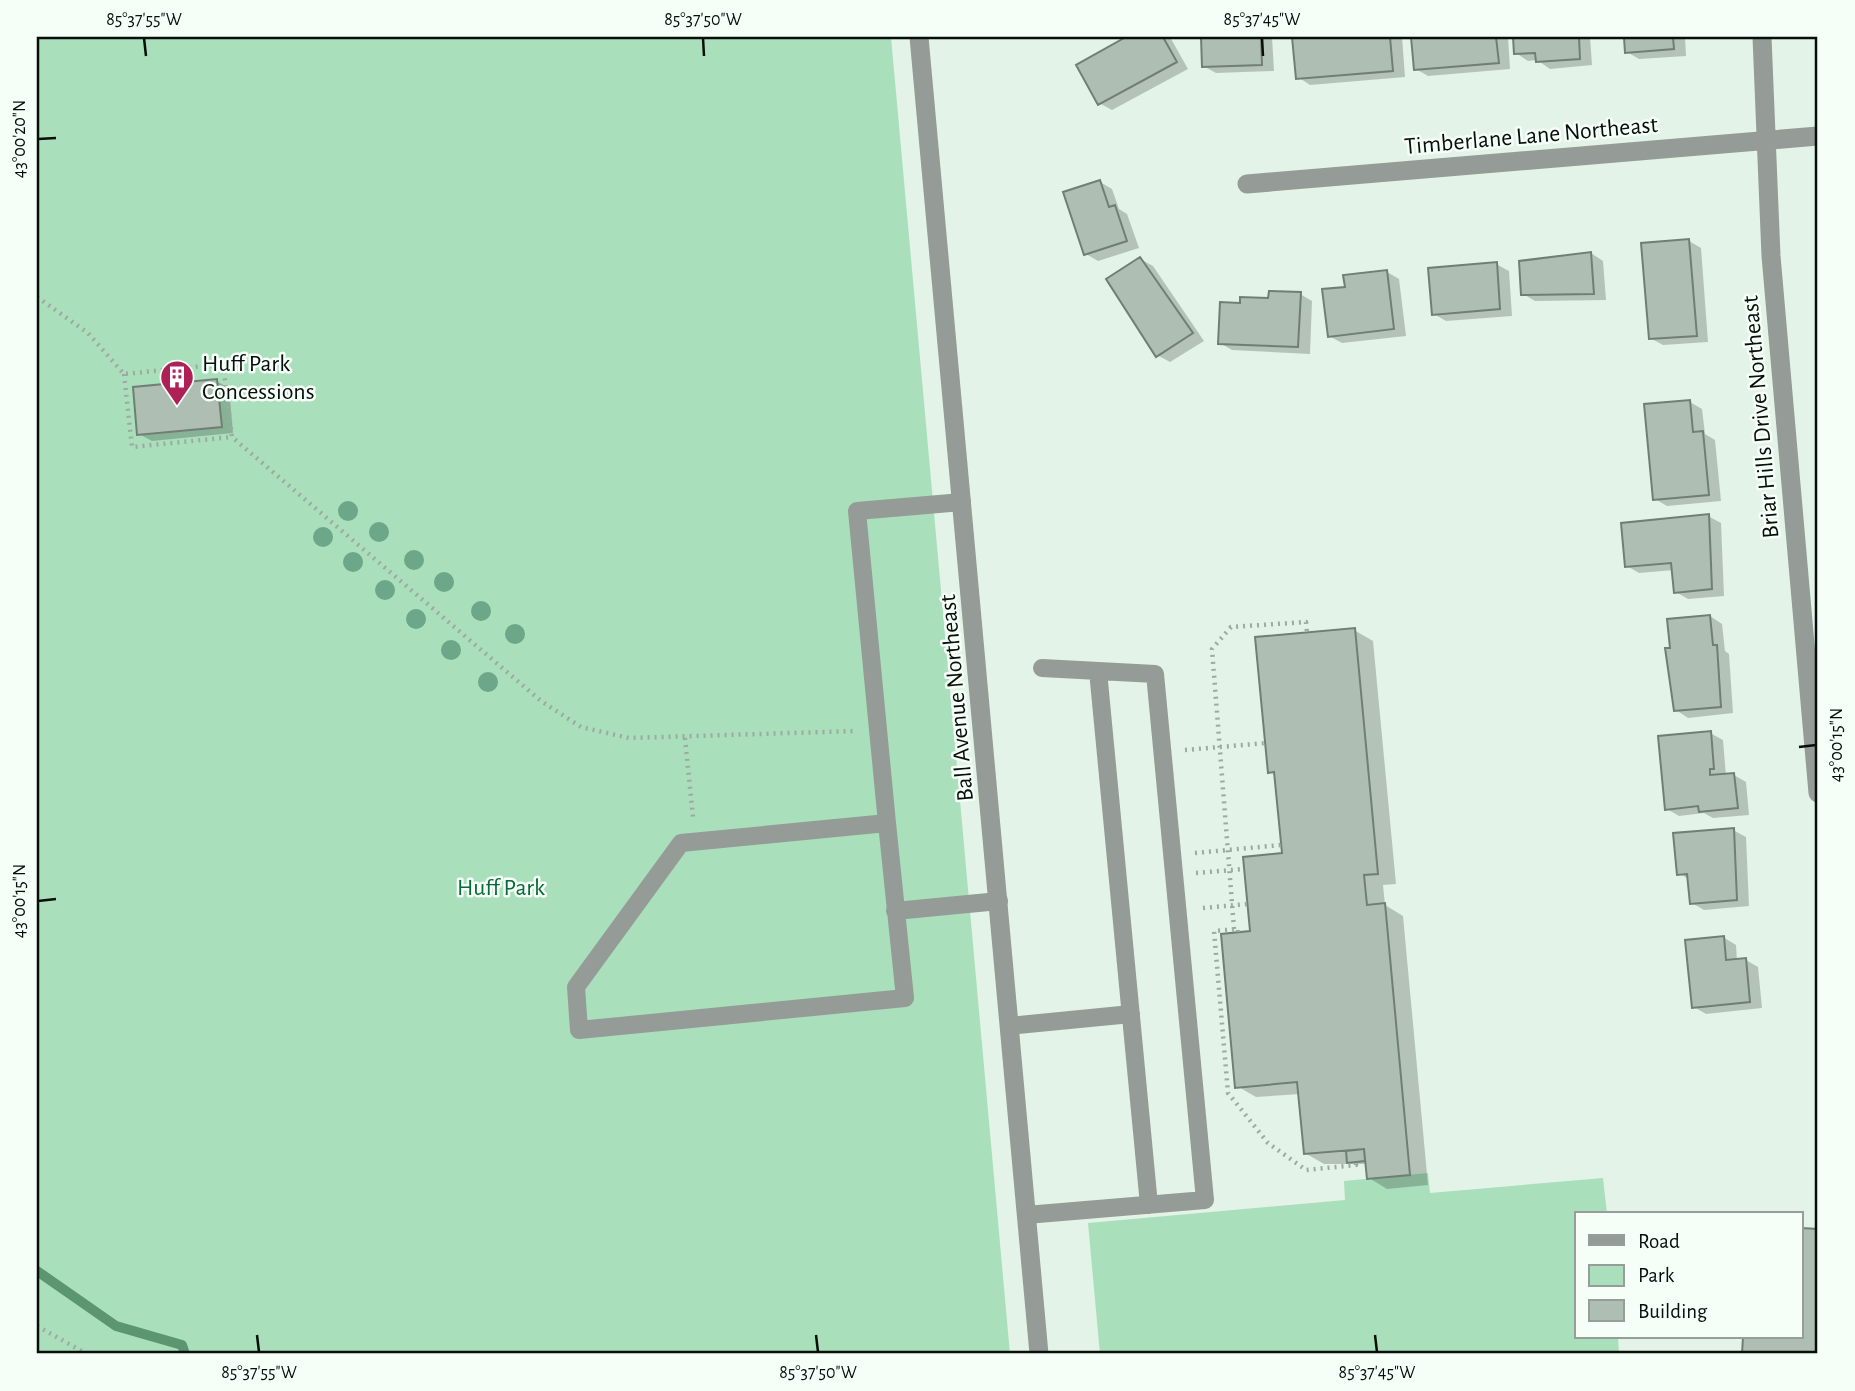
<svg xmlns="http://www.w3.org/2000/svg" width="1855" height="1391" viewBox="0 0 1855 1391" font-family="'Alegreya Sans',sans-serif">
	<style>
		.green { fill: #aadfbb }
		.shadow { fill: #0003 }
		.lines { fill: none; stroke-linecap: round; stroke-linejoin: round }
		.stream { stroke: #5c9670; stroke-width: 10 }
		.building { fill: #aebeb3; stroke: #707f74; stroke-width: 2 }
		.path { stroke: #9daaa1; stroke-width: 4.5; stroke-dasharray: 2 5; stroke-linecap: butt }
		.service { stroke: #959b97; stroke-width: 18 }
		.minor { stroke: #959b97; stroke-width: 19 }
		.tertiary { stroke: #959b97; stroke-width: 19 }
		.tree { fill: #6ba788 }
		.ticks { fill: none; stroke: #090e0b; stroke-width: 2.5 }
		.labels { text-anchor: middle; stroke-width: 5; stroke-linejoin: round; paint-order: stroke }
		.street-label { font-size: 24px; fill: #090e0b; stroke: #f5fef7 }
		.poi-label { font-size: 24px; fill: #090e0b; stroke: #f5fef7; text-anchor: start }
		.park-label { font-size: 24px; fill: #08693a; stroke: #f5fef7 }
		.neatline { fill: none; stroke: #090e0b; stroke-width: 2.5 }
		.ticks-label { font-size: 18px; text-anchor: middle; fill: #090e0b }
	</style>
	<rect width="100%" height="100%" fill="#e3f3e7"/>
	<path class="green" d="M37 37H891L1010 1354H37Z
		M1428 1173 1430 1193 1603 1178 1607 1214H1577V1337H1618L1619 1354H1100L1088 1223 1345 1200 1344 1181Z"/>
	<path class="shadow" d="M1130 37H1170L1188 69 1112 110 1099 103 1078 66Z
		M1202 37H1272L1274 71 1216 73 1203 66Z
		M1294 37H1402L1405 77 1310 85 1298 77Z
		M1413 37H1508L1510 69 1428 76 1416 69Z
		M1514 37H1590L1592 65 1550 69 1537 60 1528 61 1516 53Z
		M1626 37H1685L1686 56 1639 59 1627 52Z
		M1100 182 1112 189 1119 209 1127 214 1139 248 1098 261 1086 254Z
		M1689 241 1701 248 1708 342 1663 345 1650 338Z
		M1591 253 1603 261 1606 300 1535 301 1523 294Z
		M1140 259 1153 266 1204 341 1170 362 1157 355Z
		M1496 264 1509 271 1512 316 1446 321 1434 314Z
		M1387 272 1399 279 1406 336 1342 343 1329 336 1347 288Z
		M1300 294 1312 301 1310 354 1232 350 1220 343 1241 305Z
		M216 381 229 388 233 433 152 441 139 434Z
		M1690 402 1702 409 1705 434 1715 440 1721 501 1667 506 1655 499Z
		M1708 516 1721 523 1724 596 1688 599 1676 592 1674 570 1639 573 1627 566Z
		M1710 616 1722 624 1725 651 1729 654 1733 713 1688 718 1676 710 1672 649Z
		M1354 630 1373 641 1396 884 1383 885 1385 905 1403 916 1428 1185 1387 1189 1369 1178 1367 1164H1324L1305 1153 1300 1094 1256 1097 1237 1086 1252 933 1284 854 1276 775 1270 772Z
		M1710 733 1723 740 1726 776 1734 775 1746 782 1749 815 1713 818 1704 813 1679 816 1667 809Z
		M1733 830 1746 837 1749 906 1704 910 1692 903 1690 880 1679 873Z
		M1723 937 1736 945 1737 961 1746 960 1758 967 1762 1008 1706 1014 1694 1007Z
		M1801 1230H1818V1354H1744L1745 1337H1801Z"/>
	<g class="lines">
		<path class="stream" d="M37 1271 116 1326 182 1345 185 1354"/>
	</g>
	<path class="building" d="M1126 37H1163L1177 62 1098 105 1076 65Z
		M1201 37H1261L1262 65 1202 67Z
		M1292 37H1390L1393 71 1296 79Z
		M1411 37H1496L1499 63 1414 70Z
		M1513 37H1579L1580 59 1536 62 1535 53 1514 54Z
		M1624 37H1673L1674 49 1625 53Z
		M1100 180 1109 207 1115 205 1127 241 1084 255 1063 192Z
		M1689 239 1697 336 1649 339 1641 243Z
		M1591 252 1594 294 1521 295 1519 261Z
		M1140 257 1193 333 1156 357 1106 279Z
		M1497 262 1500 309 1432 315 1428 268Z
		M1387 270 1394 329 1328 337 1322 289 1345 287 1343 275Z
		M1269 291 1301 292 1298 347 1218 344 1220 302 1240 303V297L1268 298Z
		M217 379 222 427 137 435 133 387Z
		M1690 400 1693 432 1703 431 1709 495 1653 500 1644 404Z
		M1709 514 1712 589 1674 593 1671 563 1625 567 1621 523Z
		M1710 615 1713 645H1717L1721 707 1674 711 1665 648H1670L1667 619Z
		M1355 628 1378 874 1364 875 1367 905 1385 903 1410 1175 1367 1179 1364 1149 1304 1154 1297 1082 1235 1088 1221 934 1250 931 1243 857 1282 853 1274 772 1268 773 1255 637Z
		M1711 731 1714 769H1710V775L1734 773 1738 808 1699 812 1698 806 1665 810 1658 736Z
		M1734 828 1737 900 1690 904 1687 874 1677 875 1673 833Z
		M1724 936 1726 960 1746 958 1750 1002 1692 1008 1685 940Z
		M1364 1149 1365 1161 1347 1163 1346 1151Z
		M1801 1228 1818 1229V1354H1742L1743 1337H1801Z"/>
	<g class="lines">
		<path class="path" d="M37 297 88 333 124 374 223 364 232 437 541 701 581 727 629 738 856 731
			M124 374 132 447 232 437
			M685 738 693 817
			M1185 750 1266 743
			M1195 853 1281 845
			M1196 873 1244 869
			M1203 908 1247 904
			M1234 929 1212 649 1231 627 1306 622 1307 632
			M1238 932V929L1214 931 1228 1093 1268 1143 1306 1170 1356 1165V1162
			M37 1326 87 1354"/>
		<path class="service" d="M1098 671 1149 1205
			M887 823 905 998 579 1030 576 987 681 843Z
			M887 823 857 511 962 502
			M895 911 999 901
			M1009 1026 1131 1014
			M1026 1215 1205 1200 1155 674 1042 668"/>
		<path class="minor" d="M1762 37 1771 256 1818 793
			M1247 184 1818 136"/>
		<path class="tertiary" d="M919 37 1039 1354"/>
	</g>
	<g class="tree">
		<circle cx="348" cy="511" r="10"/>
		<circle cx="379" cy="532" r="10"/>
		<circle cx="323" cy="537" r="10"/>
		<circle cx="414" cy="560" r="10"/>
		<circle cx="353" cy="562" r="10"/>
		<circle cx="444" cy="582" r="10"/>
		<circle cx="385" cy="590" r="10"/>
		<circle cx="481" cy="611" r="10"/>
		<circle cx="416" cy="619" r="10"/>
		<circle cx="515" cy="634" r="10"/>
		<circle cx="451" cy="650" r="10"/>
		<circle cx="488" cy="682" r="10"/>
	</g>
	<path class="ticks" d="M144 38 146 56M703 38 704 56M1262 38 1263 56M38 139 56 138M1799 747 1816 745M38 901 56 899M257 1335 259 1352M816 1335 818 1352M1375 1335 1377 1352"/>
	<defs>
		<g id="building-pin" transform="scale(1.75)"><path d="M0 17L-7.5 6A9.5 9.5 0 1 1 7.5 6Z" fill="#af2056" stroke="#f5fef7"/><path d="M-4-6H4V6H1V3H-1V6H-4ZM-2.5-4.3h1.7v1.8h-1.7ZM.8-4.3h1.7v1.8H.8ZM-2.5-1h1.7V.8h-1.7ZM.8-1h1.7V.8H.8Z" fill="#fff"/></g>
	</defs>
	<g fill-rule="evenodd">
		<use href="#building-pin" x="177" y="377"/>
	</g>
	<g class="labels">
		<g class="street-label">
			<text transform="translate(1531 135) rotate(-5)" y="8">Timberlane Lane Northeast</text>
			<text transform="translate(1760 417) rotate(-95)" y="8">Briar Hills Drive Northeast</text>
			<text transform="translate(956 698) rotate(-95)" y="8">Ball Avenue Northeast</text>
		</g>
		<g class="poi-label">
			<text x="202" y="371">Huff Park<tspan x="202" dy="28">Concessions</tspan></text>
		</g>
		<g class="park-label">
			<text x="501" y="895">Huff Park</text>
		</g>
	</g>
	<rect width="1855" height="1391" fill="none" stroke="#f5fef7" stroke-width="77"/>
	<rect x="1575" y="1212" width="228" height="126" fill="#f5fef7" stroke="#979e99" stroke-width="2"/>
	<rect x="1589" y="1235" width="35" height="10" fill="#959b97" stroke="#979e99" stroke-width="2"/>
	<text x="1638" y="1248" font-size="21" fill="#090e0b">Road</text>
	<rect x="1589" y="1265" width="35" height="21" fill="#aadfbb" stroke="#979e99" stroke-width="2"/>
	<text x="1638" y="1282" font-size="21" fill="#090e0b">Park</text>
	<rect x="1589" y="1300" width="35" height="21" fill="#aebeb3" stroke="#979e99" stroke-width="2"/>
	<text x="1638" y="1318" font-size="21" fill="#090e0b">Building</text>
	<rect x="38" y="38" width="1778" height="1314" class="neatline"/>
	<g class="ticks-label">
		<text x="144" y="25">85°37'55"W</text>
		<text x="703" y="25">85°37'50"W</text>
		<text x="1262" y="25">85°37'45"W</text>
		<text transform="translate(19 139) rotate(-90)" y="6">43°00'20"N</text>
		<text transform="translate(1836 745) rotate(-90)" y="6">43°00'15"N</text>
		<text transform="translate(19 901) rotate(-90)" y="6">43°00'15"N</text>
		<text x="259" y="1378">85°37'55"W</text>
		<text x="818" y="1378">85°37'50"W</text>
		<text x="1377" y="1378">85°37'45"W</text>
	</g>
</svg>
